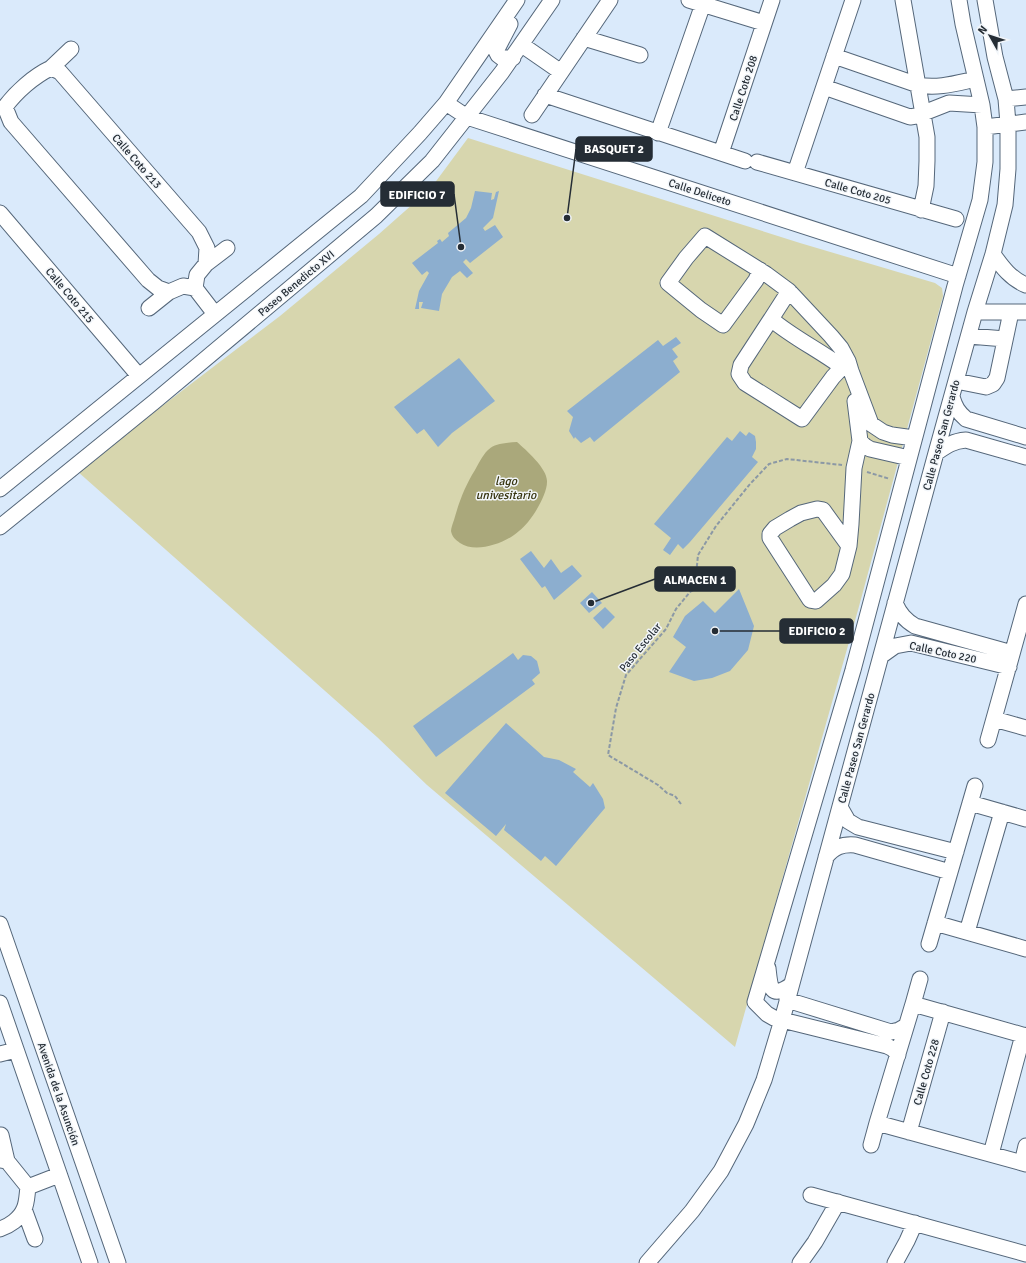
<svg xmlns="http://www.w3.org/2000/svg" width="1026" height="1263" viewBox="0 0 1026 1263" font-family="Signika,sans-serif">
	<style>
		.green { fill: #d7d6ae }
		.water { fill: #aaa87b }
		.building { fill: #8caecf }
		.lines { fill: none; stroke-linecap: round; stroke-linejoin: round }
		.minor-casing { stroke: #55677a; stroke-width: 17 }
		.path { stroke: #8b98a5; stroke-width: 2; stroke-dasharray: 4 2; stroke-linecap: butt }
		.minor { stroke: #fff; stroke-width: 15 }
		.labels { text-anchor: middle; stroke-width: 3; stroke-linejoin: round; paint-order: stroke }
		.street-label { font-size: 11px; fill: #252d35; stroke: #f2f6fa }
		.water-label { font-size: 12px; font-style: italic; fill: #35330e; stroke: #f2f6fa }
		.leader { fill: none; stroke: #252d35; stroke-width: 1.5 }
		.callout-dot { fill: #252d35; stroke: #f2f6fa; stroke-width: 1.5 }
		.callout { fill: #252d35; stroke: #252d35; stroke-width: 1.5 }
		.callout-label { font-size: 12px; text-anchor: middle; font-weight: bold; fill: #fff }
	</style>
	<rect width="100%" height="100%" fill="#daeafb"/>
	<path class="green" d="M468 138 800 243 935 283 942 288 943 296 858 610 735 1047 427 785 377 737 77 471 280 316 379 234 431 188Z"/>
	<path class="water" d="M517 442C526 450 548 469 547 482 547 496 530 523 519 531 506 543 476 554 460 543 456 540 452 537 451 531 451 528 453 523 454 520 459 502 465 486 475 470 488 447 489 444 517 442Z"/>
	<path class="building" d="M475 191 492 193 491 200 494 199 496 192 499 191 493 218 483 228 485 231 495 225 503 237 470 263 466 259 463 262 473 273 467 278 460 271 452 277 442 294 439 311 421 308 423 302H419V309H415L419 291 429 273 427 271 422 275 412 263 438 243 437 241 440 239 442 242 449 236 448 233 466 218 471 208Z
		M676 337 681 343 672 349 678 357 673 361 680 372 594 442 590 437 581 443 575 437 574 439 569 431 573 417 567 411 658 340 663 346Z
		M459 358 495 401 452 433 438 447 424 429 417 434 394 407Z
		M740 431 746 436 749 432 755 436 756 442V449L752 457 758 462 690 542 683 549 678 544 670 555 663 550 671 538 654 524 727 437 732 441Z
		M531 551 544 568 551 559 561 573 572 565 582 576 554 600 545 586 542 588 520 559Z
		M739 589 754 626 748 650 730 671 712 678 694 681 669 672 686 647 673 637 685 616 703 601 715 613Z
		M592 592 602 603 589 613 580 603Z
		M605 607 615 617 603 629 593 618Z
		M513 653 518 660 523 655 531 656 537 661 540 673 532 680 535 684 436 757 413 726Z
		M506 723 544 757 559 760 576 769 573 772 590 787 593 783 603 799 605 808 556 866 545 856 541 861 504 830 506 824 496 836 445 793Z"/>
	<g class="lines">
		<g class="minor-casing">
			<path id="minor" d="M689 0 764 23
				M903 0 927 137V161L926 186 921 210
				M510 24 496 51 498 55 502 58H513
				M584 38 640 55
				M522 45 561 72
				M834 56 918 85C938 89 957 83 976 79
				M51 68 71 49
				M824 87 910 117 916 116 949 103 982 105
				M545 95 745 161
				M1006 99 1026 97
				M446 103 467 117 958 276
				M532 115 610 0
				M985 127 1026 122
				M658 133 703 4
				M721 153 772 0
				M757 162 956 219
				M795 173 853 0
				M0 213 139 376
				M993 254C1002 267 1011 279 1026 285
				M206 264 227 248
				M760 270 756 280 723 325 701 310 668 283 686 258 705 236 766 274 789 291 831 336 841 348 848 361 851 371 871 424 883 432 892 435 914 438
				M195 288 197 275 206 264 207 248 199 232 60 72 51 68C34 76 16 92 5 107L11 122 148 280 158 288 169 292 183 286 195 288 215 314
				M149 308 169 292
				M975 312H1026
				M771 319 789 291
				M969 336 1005 339
				M842 367C819 350 792 337 771 319L741 365 739 374 745 383 802 419 833 377 848 361
				M956 381 986 387 993 384 997 378 1011 312
				M952 397C955 407 958 412 966 419L1026 437
				M860 441 865 446 870 449 909 458
				M936 453C946 446 953 441 966 440L1026 457
				M0 489 361 196 420 133 446 103 517 0
				M0 527 154 402 376 216 432 161 502 72 552 0
				M849 546 823 510 817 509 801 513 790 519 775 528 770 534V538L810 600 816 601 834 585 842 574 849 546 851 524 854 468 860 441 855 401
				M895 603C900 614 905 620 915 626L1012 653
				M881 656 895 646 911 643 1009 667
				M994 719 1026 728
				M988 740 1026 604
				M970 803 1026 819
				M840 807 848 821 858 827 956 852
				M826 857C834 847 842 844 855 845L950 872
				M935 923 1026 949
				M0 924 118 1263
				M967 932 1002 812
				M929 944 975 786
				M768 968C770 986 770 1000 791 985
				M787 1000 891 1032 899 1030 906 1026
				M0 1003 90 1263
				M913 1004 920 979
				M1026 1036 913 1004 877 1123 1026 1164
				M0 1054 16 1050
				M898 1055 893 1049 887 1046 774 1018 767 1014 755 1002 853 670 955 286 980 200 985 162V127L982 105 963 24 959 0
				M909 1132 943 1012
				M1 1135 7 1161
				M871 1145 877 1123
				M991 1154 1023 1035
				M0 1160 7 1161 28 1187C27 1194 27 1203 24 1209 20 1219 9 1226 0 1229
				M1022 1163 1026 1146
				M28 1187 59 1175
				M811 1195 1026 1254
				M24 1209 35 1239
				M647 1263 692 1211 721 1171 746 1124 764 1080 782 1020 936 453 975 312 993 254 1005 205 1008 169V124L1006 99 995 57 985 0
				M800 1263 815 1242 838 1202
				M895 1263 907 1241 915 1223"/>
		</g>
		<path class="path" d="M867 472 890 479
			M681 804 675 796 667 793 658 785 608 755 616 708 626 675 666 629 676 609 690 592 697 588 698 583 696 575 698 555 716 526 750 484 769 464 787 459 842 465"/>
		<use href="#minor" class="minor"/>
	</g>
	<g class="labels">
		<g class="street-label">
			<text transform="translate(743 88) rotate(-72)" y="4">Calle Coto 208</text>
			<text transform="translate(137 161) rotate(49)" y="4">Calle Coto 213</text>
			<text transform="translate(858 191) rotate(16)" y="4">Calle Coto 205</text>
			<text transform="translate(700 192) rotate(18)" y="4">Calle Deliceto</text>
			<text transform="translate(296 283) rotate(-40)" y="4">Paseo Benedicto XVI</text>
			<text transform="translate(70 295) rotate(50)" y="4">Calle Coto 215</text>
			<text transform="translate(941 435) rotate(-75)" y="4">Calle Paseo San Gerardo</text>
			<text transform="translate(640 647) rotate(-51)" y="4">Paso Escolar</text>
			<text transform="translate(943 652) rotate(12)" y="4">Calle Coto 220</text>
			<text transform="translate(856 748) rotate(-75)" y="4">Calle Paseo San Gerardo</text>
			<text transform="translate(926 1072) rotate(-74)" y="4">Calle Coto 228</text>
			<text transform="translate(59 1094) rotate(71)" y="4">Avenida de la Asunción</text>
		</g>
		<g class="water-label">
			<text x="506" y="485">lago<tspan x="506" dy="14">univesitario</tspan></text>
		</g>
	</g>
	<path class="leader" d="M567 218L576 149M461 247L454 194M591 603L655 579M715 631L780 631"/>
	<g class="callout-dot">
		<circle cx="567" cy="218" r="4"/>
		<circle cx="461" cy="247" r="4"/>
		<circle cx="591" cy="603" r="4"/>
		<circle cx="715" cy="631" r="4"/>
	</g>
	<g class="callout">
		<rect x="576" y="137" width="76" height="24" rx="4"/>
		<rect x="381" y="182" width="73" height="24" rx="4"/>
		<rect x="655" y="567" width="80" height="24" rx="4"/>
		<rect x="780" y="619" width="73" height="24" rx="4"/>
	</g>
	<g class="callout-label">
		<text x="614" y="153">BASQUET 2</text>
		<text x="417" y="199">EDIFICIO 7</text>
		<text x="695" y="584">ALMACEN 1</text>
		<text x="817" y="635">EDIFICIO 2</text>
	</g>
	<g transform="translate(990 36) rotate(309)" stroke="#f2f6fa" stroke-width="3" paint-order="stroke">
	<path d="M0-3L7 15L0 10L-7 15Z" fill="#252d35"/>
	<text y="-6" font-size="11" font-weight="bold" text-anchor="middle" fill="#252d35">N</text>
	</g>
</svg>
